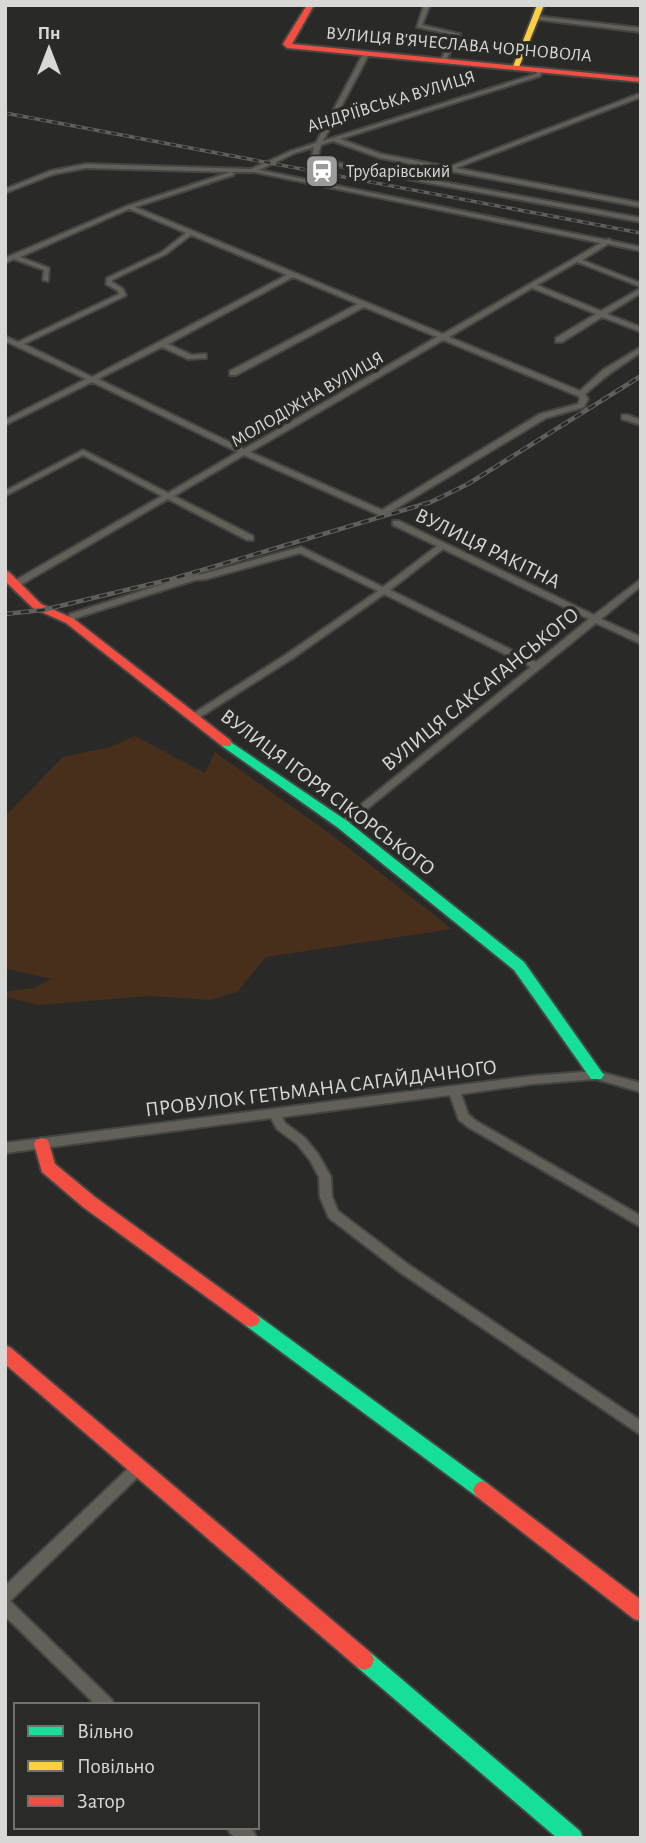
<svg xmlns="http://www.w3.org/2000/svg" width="646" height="1843" viewBox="0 0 646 1843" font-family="'Alegreya Sans',sans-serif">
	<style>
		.green { fill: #472f1c }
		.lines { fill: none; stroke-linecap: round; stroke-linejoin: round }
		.street-casing { stroke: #454644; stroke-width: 4 }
		.fast-casing { stroke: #454644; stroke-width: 4 }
		.slow-casing { stroke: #454644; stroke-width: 4 }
		.jam-casing { stroke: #454644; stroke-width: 4 }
		.street { fill: #626058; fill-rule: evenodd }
		.fast { fill: #16e098; fill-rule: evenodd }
		.slow { fill: #ffcf43; fill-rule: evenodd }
		.jam { fill: #f24e42; fill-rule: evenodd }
		.rail-far1-casing { stroke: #60605b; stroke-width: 3.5 }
		.rail-casing { stroke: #60605b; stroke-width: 4.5 }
		.rail-far1 { stroke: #2a2b27; stroke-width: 2; stroke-dasharray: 6; stroke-linecap: butt }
		.rail { stroke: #2a2b27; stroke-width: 2.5; stroke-dasharray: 8; stroke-linecap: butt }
		.labels { text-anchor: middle; stroke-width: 7; stroke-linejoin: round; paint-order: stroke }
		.far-street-label { font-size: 18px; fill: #d8d9d6; stroke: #2a2b27 }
		.far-poi-label { font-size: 18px; fill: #d8d9d6; stroke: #2a2b27; text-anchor: start }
		.street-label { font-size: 21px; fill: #d8d9d6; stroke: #2a2b27 }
	</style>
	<rect width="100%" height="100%" fill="#292a28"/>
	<path class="green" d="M135 736 205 773 215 752 336 838 452 929 266 957 237 992 211 1000 149 996 38 1005 5 997V992L33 988 52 979 7 969 5 816 63 757 110 747Z"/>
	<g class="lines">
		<g class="street-casing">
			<path id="street" d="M424 5H430L422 25 460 34 445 62 440 61 454 35 417 27Z
				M535 16 641 28V32L533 19Z
				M366 52 369 54 323 141 536 74 539 68H543L540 76 340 139 381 154 449 167 641 93V97L456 168 641 203V207L380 158 333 141 321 145 317 159 641 218V222L314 162 311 160 314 147 295 153 259 170 606 240 609 239 612 241 641 247V251L608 244 582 260 641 283V287L577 262 537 285 601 311 641 288V293L607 314 641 327V332L602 317 562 342H556V338L596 314 532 288 449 337 580 391 603 370 641 347V352L609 374 585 394 588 399 584 407 546 418 385 515H379L244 455 174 496 253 536V540H247L168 499 22 584H16V580L162 496 83 455 5 496V491L83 450 168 493 238 452 92 382 5 425V420L86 379 5 341V336L18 342 119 294 118 291 106 284 107 278 162 252 186 233 129 209 20 257 49 268 48 281 43 280 44 270 14 259 5 263V258L127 206 231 172 86 168 54 174 5 193V189L50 171 86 164 251 169 291 151 316 143 363 54ZM231 172H254L601 243 443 334 135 207 233 175 234 174ZM191 235 287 275 92 377 24 344 125 296 126 295 123 289 112 282V280L166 254ZM293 277 358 304 230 371V375H236L364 307 437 337 244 449 98 379 162 347 188 359 206 358V354L192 355 168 344ZM443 340 578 396 580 399 578 404 540 414 382 510 250 452Z
				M622 415H628L641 420V425L622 419Z
				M393 521H399L594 615 641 579V586L601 619 641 637V644L596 623 346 826 342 827 337 824 531 667 384 594 293 658 197 719H191L189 717 191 715 287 654 378 591 300 553 206 579 195 580 76 618 73 623 70 624 66 621 70 614 191 575 203 574 301 547 383 587 437 546 393 525ZM443 549 589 619 536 662 390 590Z
				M596 1071 641 1083V1092L596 1079 532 1084 461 1094 468 1114 476 1121 641 1216V1227L468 1127 459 1120 450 1095 282 1117 285 1123 305 1138 318 1154 331 1177 332 1197 338 1211 409 1265 641 1421V1435L401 1273 329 1218 320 1197 319 1177 310 1160 297 1144 277 1129 271 1118 5 1153V1143L532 1076Z
				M140 1460 145 1462 147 1466 145 1470 10 1601 112 1700 114 1705H96L5 1616V1586L135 1462Z
				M228 1827H248L254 1832 256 1838H236L230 1833Z"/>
		</g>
		<g class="fast-casing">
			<path id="fast" d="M226 739 347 821 524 962 601 1071 604 1075 601 1079H591L514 970 337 827 222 746 220 743Z
				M251 1313 257 1315 488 1484 491 1490 488 1496 482 1499 476 1496 245 1325 242 1320 245 1315Z
				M364 1650 371 1653 580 1831 583 1838H557L357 1667 354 1660 357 1653Z"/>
		</g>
		<g class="slow-casing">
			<path id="slow" d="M537 5H544L519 67 512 69Z"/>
		</g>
		<g class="jam-casing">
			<path id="jam" d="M307 5H314L292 44 641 78V82L287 48 283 44Z
				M5 571 9 572 41 604 74 619 230 740 232 743 230 746H222L66 623 33 608 5 581Z
				M42 1138 48 1140 55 1164 95 1197 257 1315 260 1320 257 1325 251 1327 245 1325 83 1207 42 1172 34 1144 36 1140Z
				M5 1345 11 1348 371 1653 374 1660 371 1667 364 1670 357 1667 5 1364Z
				M482 1481 488 1484 641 1600V1621L634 1619 476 1496 473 1490 476 1484Z"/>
		</g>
		<use href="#street" class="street"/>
		<use href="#fast" class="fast"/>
		<use href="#slow" class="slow"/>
		<use href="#jam" class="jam"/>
		<g class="rail-far1-casing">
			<path id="rail-far1" d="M5 113 641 233"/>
		</g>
		<g class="rail-casing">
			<path id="rail" d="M5 614 43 610 172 579 431 502 468 484 641 376"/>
		</g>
		<use href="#rail-far1" class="rail-far1"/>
		<use href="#rail" class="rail"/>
	</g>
	<defs>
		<g id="station-square" transform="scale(1.75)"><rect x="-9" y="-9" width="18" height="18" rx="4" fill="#9b9c99" stroke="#2a2b27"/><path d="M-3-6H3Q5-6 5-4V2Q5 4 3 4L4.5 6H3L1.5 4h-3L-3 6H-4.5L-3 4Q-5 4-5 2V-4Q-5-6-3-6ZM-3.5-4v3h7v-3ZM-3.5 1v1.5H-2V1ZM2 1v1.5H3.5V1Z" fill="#fff"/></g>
	</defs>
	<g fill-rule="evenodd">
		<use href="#station-square" x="322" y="171"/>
	</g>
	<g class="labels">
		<g class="far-street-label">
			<text transform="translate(459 44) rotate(5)" y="6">ВУЛИЦЯ В'ЯЧЕСЛАВА ЧОРНОВОЛА</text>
			<text transform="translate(391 101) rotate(-17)" y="6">АНДРІЇВСЬКА ВУЛИЦЯ</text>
			<text transform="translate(307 399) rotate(-30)" y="6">МОЛОДІЖНА ВУЛИЦЯ</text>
		</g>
		<g class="far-poi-label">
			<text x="346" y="177">Трубарівський</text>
		</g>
		<g class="street-label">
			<text transform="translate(488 548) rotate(26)" y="7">ВУЛИЦЯ РАКІТНА</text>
			<text transform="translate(480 689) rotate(-39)" y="7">ВУЛИЦЯ САКСАГАНСЬКОГО</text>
			<text transform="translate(328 792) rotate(37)" y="7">ВУЛИЦЯ ІГОРЯ СІКОРСЬКОГО</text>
			<text transform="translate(321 1088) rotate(-7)" y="7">ПРОВУЛОК ГЕТЬМАНА САГАЙДАЧНОГО</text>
		</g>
	</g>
	<rect width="646" height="1843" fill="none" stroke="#d8d9d6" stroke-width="14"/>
	<rect x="14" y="1703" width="245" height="126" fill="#2a2b27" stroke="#70716d" stroke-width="2"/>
	<rect x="28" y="1726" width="35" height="10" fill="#16e098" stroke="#70716d" stroke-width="2"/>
	<text x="77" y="1738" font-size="21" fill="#d8d9d6">Вільно</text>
	<rect x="28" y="1761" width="35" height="10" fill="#ffcf43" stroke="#70716d" stroke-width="2"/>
	<text x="77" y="1773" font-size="21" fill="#d8d9d6">Повільно</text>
	<rect x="28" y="1796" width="35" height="10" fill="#f24e42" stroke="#70716d" stroke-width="2"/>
	<text x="77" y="1808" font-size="21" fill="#d8d9d6">Затор</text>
	<g transform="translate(49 49)" stroke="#2a2b27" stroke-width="5" paint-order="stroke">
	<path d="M0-5L12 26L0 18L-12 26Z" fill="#d8d9d6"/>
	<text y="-10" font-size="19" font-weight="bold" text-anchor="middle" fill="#d8d9d6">Пн</text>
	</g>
</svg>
